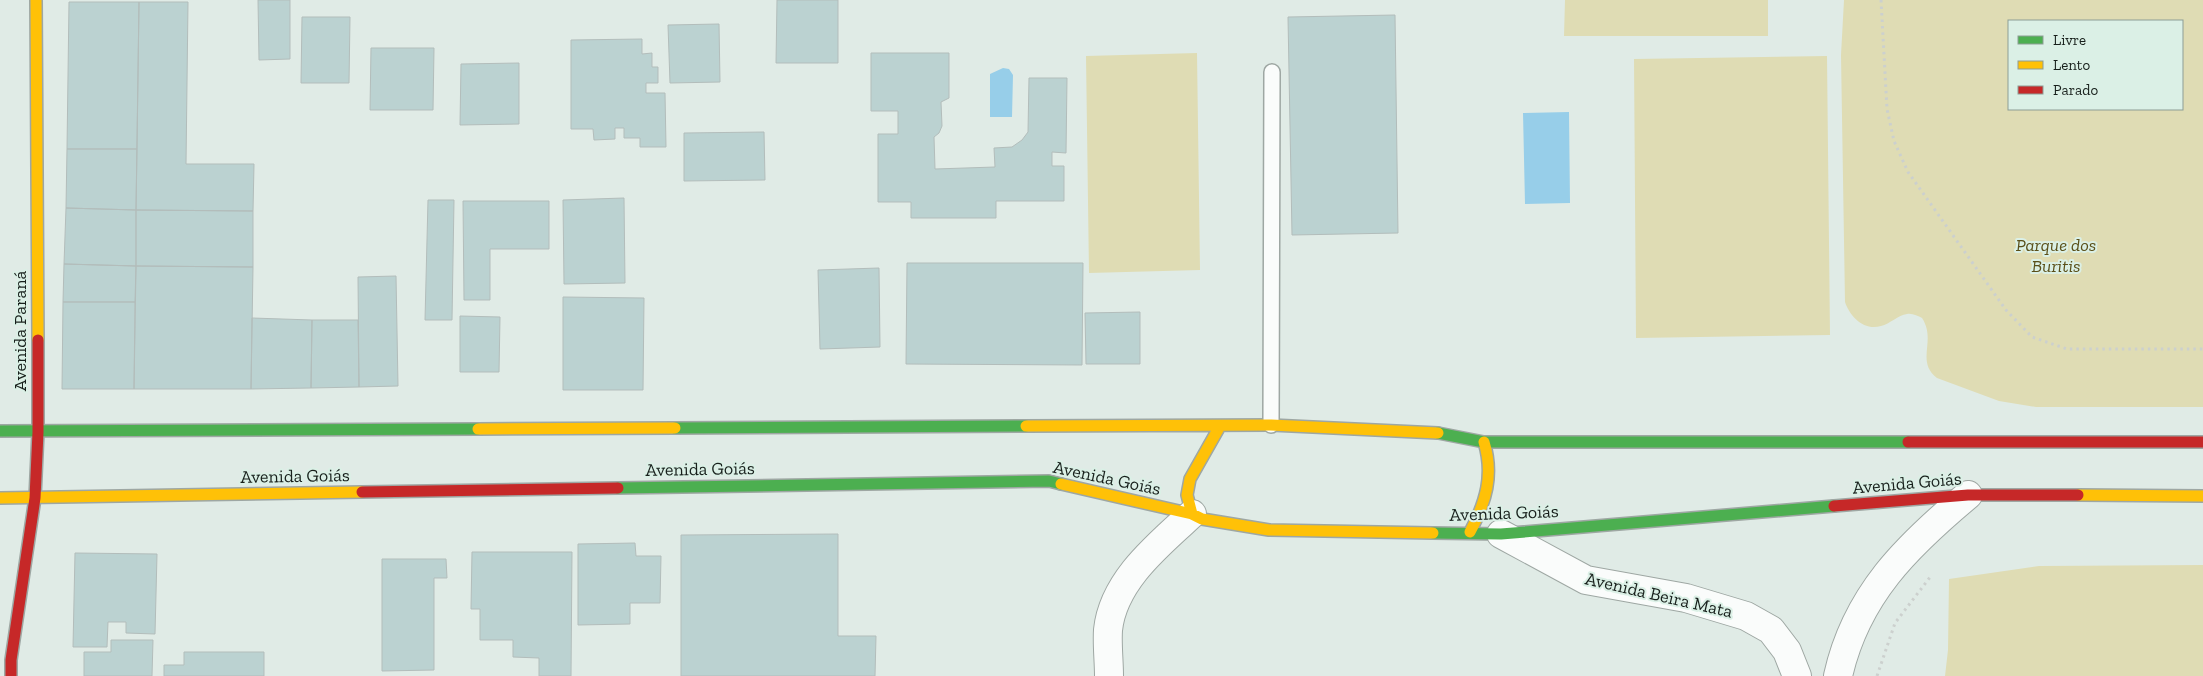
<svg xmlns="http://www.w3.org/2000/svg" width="2203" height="676" viewBox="0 0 2203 676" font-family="'Zilla Slab',serif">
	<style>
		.green { fill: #dfdcb4; fill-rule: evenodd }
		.water { fill: #97cee9 }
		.building { fill: #bbd2d1; stroke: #b3bdbb }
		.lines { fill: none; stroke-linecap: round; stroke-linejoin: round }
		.lane-casing { stroke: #9ea7a3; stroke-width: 18 }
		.street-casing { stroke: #9ea7a3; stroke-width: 30 }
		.fast-casing { stroke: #9ea7a3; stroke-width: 14 }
		.slow-casing { stroke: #9ea7a3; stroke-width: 14 }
		.jam-casing { stroke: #9ea7a3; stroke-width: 14 }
		.path { stroke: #ccd0ce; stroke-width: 3; stroke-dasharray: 2.5 4; stroke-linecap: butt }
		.lane { stroke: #fafcfb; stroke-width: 15 }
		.street { stroke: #fafcfb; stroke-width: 28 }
		.fast { stroke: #4caf50; stroke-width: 11 }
		.slow { stroke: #ffc107; stroke-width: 11 }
		.jam { stroke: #c62828; stroke-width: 11 }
		.labels { text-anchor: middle; stroke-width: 4; stroke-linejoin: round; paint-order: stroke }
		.park-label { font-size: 18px; font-style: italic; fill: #5a4f18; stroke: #dbf0e6 }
		.street-label { font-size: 18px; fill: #18201c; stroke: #dbf0e6 }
	</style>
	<rect width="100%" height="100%" fill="#e0ebe6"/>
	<path class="green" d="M1565 0H1768V36H1564Z
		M1844 0H2203V407H2036L1999 401 1937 378C1915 361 1937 341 1922 318 1918 316 1912 313 1907 314 1898 315 1890 324 1881 326 1864 331 1850 317 1845 302L1841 55ZM2009 21H2182V109H2009Z
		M1197 53 1200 270 1089 273 1086 56Z
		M1827 56 1830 335 1636 338 1634 59Z
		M2203 565V676H1945L1948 650 1949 579 2039 566Z"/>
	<path class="water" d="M1003 68 1009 69 1013 75 1012 117H990V74Z
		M1569 112 1570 203 1525 204 1523 113Z"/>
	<path class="building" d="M258 0H290V59L259 60Z
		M777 0H838V63H776Z
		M69 2H139L137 149H67Z
		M139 2H188L186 164H254L253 211 136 210Z
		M1395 15 1398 233 1292 235 1288 17Z
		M302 17H350L349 83H301Z
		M719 24 720 82 670 83 668 25Z
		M642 39V54L652 53V67H658V83H646V93H665L666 147H640V138H624V128H615V139L594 140 593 129H571V40Z
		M371 48H434L433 110H370Z
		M871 53H949V98L941 102 942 126 939 133 934 137 935 169 995 167 994 148 1012 147 1022 140 1028 132 1029 78H1067L1066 153 1052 152V166H1064V201H996V218H911V202H878V134H898V111H871Z
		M519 63V124L460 125 461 64Z
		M764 132 765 180 684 181V133Z
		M67 149H137L136 210 66 208Z
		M624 198 625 283 564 284 563 200Z
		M428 200H454L452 320H425Z
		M463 201H549V249H490V300H464Z
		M66 208 136 210V266L64 264Z
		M136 210 253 211V267L136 266Z
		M907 263H1083L1082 365 906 364Z
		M64 264 136 266 135 302H63Z
		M136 266 253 267 251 389H134Z
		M879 268 880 347 820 349 818 270Z
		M396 276 398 386 359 387 358 277Z
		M563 297 644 298 643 390H563Z
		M63 302H135L134 389H62Z
		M1140 312V364H1086L1085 313Z
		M460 316 500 317 499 372H460Z
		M252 318 312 320 311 388 251 389Z
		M312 320H358L359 387 311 388Z
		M838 534V636H876L875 676H681V535Z
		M635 543 636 556H661L660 603H630V624L578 625V544Z
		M472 552H572L571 676H539V658L513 657V640H480V609H471Z
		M75 553 157 554 155 634 126 633V622H108L107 647H73Z
		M382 559H446L447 578H434V670L382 671Z
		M111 640H153L152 676H84V652H111Z
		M184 652H264V676H164V665H184Z"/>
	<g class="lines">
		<g class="lane-casing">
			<path id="lane" d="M1271 425 1272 72"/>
		</g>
		<g class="street-casing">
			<path id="street" d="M1501 534 1586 580 1686 598 1746 616 1771 630 1787 651 1797 676
				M1109 676C1109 661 1107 645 1108 630 1113 581 1158 545 1192 514
				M1838 676C1856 595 1907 546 1968 495"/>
		</g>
		<g class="fast-casing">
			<path id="fast" d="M675 428 1026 426
				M0 431 478 429
				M1438 433 1484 442H1908
				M618 488 1049 481 1061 484
				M1433 533 1501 534 1834 506"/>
		</g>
		<g class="slow-casing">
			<path id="slow" d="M36 0 38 340
				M1026 426 1271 425 1438 433
				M478 429 675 428
				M1061 484 1192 514 1202 519 1269 530 1433 533
				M2078 495 2203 496
				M0 498 362 492
				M1192 514 1187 495 1190 479 1220 426
				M1470 532C1486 502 1494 475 1484 442"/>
		</g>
		<g class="jam-casing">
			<path id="jam" d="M1908 442H2203
				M362 492 618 488
				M1834 506 1968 495H2078
				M11 676V660L35 498 38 432V340"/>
		</g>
		<path class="path" d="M1881 0 1887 109 1894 141 1908 172 2006 310 2032 337 2067 349H2203
			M1877 676 1895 623 1931 576"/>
		<use href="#lane" class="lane"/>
		<use href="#street" class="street"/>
		<use href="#fast" class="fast"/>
		<use href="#slow" class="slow"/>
		<use href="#jam" class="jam"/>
	</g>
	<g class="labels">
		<g class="park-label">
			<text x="2056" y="251">Parque dos<tspan x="2056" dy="21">Buritis</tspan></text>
		</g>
		<g class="street-label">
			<text transform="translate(20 331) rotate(-90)" y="6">Avenida Paraná</text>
			<text transform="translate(700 469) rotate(-1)" y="6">Avenida Goiás</text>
			<text transform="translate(295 476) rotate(-1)" y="6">Avenida Goiás</text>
			<text transform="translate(1107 478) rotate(12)" y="6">Avenida Goiás</text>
			<text transform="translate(1907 483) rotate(-5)" y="6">Avenida Goiás</text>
			<text transform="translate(1504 513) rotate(-2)" y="6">Avenida Goiás</text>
			<text transform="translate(1659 595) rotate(13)" y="6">Avenida Beira Mata</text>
		</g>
	</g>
	<rect x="2008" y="20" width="175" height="90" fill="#dbf0e6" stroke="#8d9d95"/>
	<rect x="2018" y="36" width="25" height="8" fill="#4caf50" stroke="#8d9d95"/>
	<text x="2053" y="45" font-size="15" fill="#18201c">Livre</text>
	<rect x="2018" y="61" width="25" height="8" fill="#ffc107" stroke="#8d9d95"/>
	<text x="2053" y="70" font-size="15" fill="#18201c">Lento</text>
	<rect x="2018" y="86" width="25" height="8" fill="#c62828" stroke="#8d9d95"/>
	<text x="2053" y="95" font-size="15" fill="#18201c">Parado</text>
</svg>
